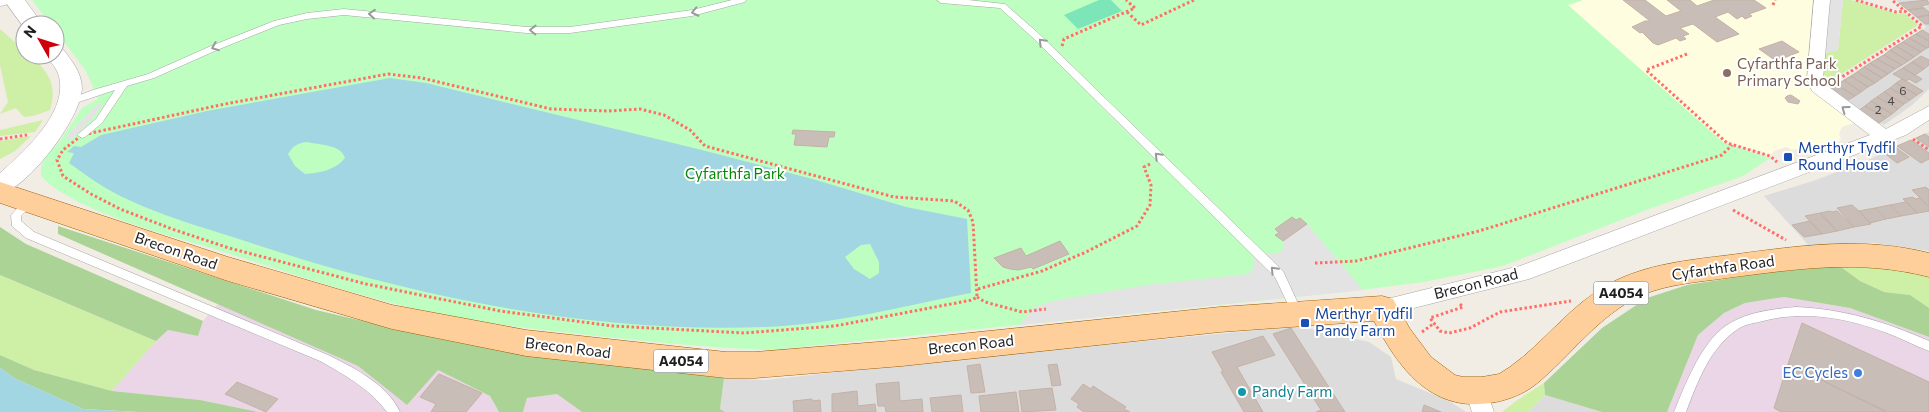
<svg xmlns="http://www.w3.org/2000/svg" width="1929" height="412" viewBox="0 0 1929 412" font-family="Commissioner,sans-serif">
	<style>
		.residential { fill: #dddcdc }
		.industrial { fill: #ead6e7 }
		.education { fill: #fffddf }
		.grass { fill: #ceefa6 }
		.forest { fill: #abd396 }
		.park { fill: #befec0 }
		.pitch { fill: #7ce6b8 }
		.parking { fill: #e3e3e3 }
		.water { fill: #a1d6e2; fill-rule: evenodd }
		.building { fill: #c9beb7; stroke: #c4b1a5 }
		.lines { fill: none; stroke-linecap: round; stroke-linejoin: round }
		.service-casing { stroke: #a6a6a6; stroke-width: 1 }
		.minor-casing { stroke: #a6a6a6; stroke-width: 1 }
		.tertiary-casing { stroke: #a6a6a6; stroke-width: 1 }
		.primary-casing { stroke: #9a5f00; stroke-width: 1 }
		.path { stroke: #ff6f67; stroke-width: 3; stroke-dasharray: 2.5 2.5; stroke-linecap: butt }
		.service { fill: #fff; fill-rule: evenodd }
		.minor { fill: #fff; fill-rule: evenodd }
		.tertiary { fill: #fff; fill-rule: evenodd }
		.primary { fill: #ffcf9b; fill-rule: evenodd }
		.oneway { stroke: #9a9a9a }
		.education-dot { fill: #8d6e63; stroke: #fff; stroke-width: 2 }
		.transit-dot { fill: #1a4fb4; stroke: #fff; stroke-width: 2 }
		.shop-dot { fill: #3f7fe0; stroke: #fff; stroke-width: 2 }
		.culture-dot { fill: #0f9aa8; stroke: #fff; stroke-width: 2 }
		.labels { text-anchor: middle; stroke-width: 4; stroke-linejoin: round; paint-order: stroke }
		.number-label { font-size: 12px; fill: #4a4745 }
		.shield { fill: #fff; stroke: #626262; stroke-width: 1 }
		.shield-label { font-size: 14px; font-weight: bold; fill: #1f1f1f }
		.education-label { font-size: 15px; fill: #785e54; stroke: #fff; text-anchor: start }
		.transit-label { font-size: 15px; fill: #164399; stroke: #fff; text-anchor: start }
		.park-label { font-size: 15px; fill: #038807; stroke: #fff }
		.street-label { font-size: 15px; fill: #1f1f1f; stroke: #fff }
		.shop-label { font-size: 15px; fill: #366cbe; stroke: #fff; text-anchor: end }
		.culture-label { font-size: 15px; fill: #0d838f; stroke: #fff; text-anchor: start }
	</style>
	<rect width="100%" height="100%" fill="#f1ece4"/>
	<path class="residential" d="M1896 0H1929V89L1911 106 1884 125 1858 111 1830 89 1926 27Z
		M1929 132V251L1875 243 1809 246 1764 196 1816 180 1868 160Z
		M1299 326 1369 342 1391 357 1396 379 1449 401 1466 412H725L720 409 724 378 766 380 929 362Z
		M1545 395 1602 412H1528Z"/>
	<path class="industrial" d="M1784 297 1850 308 1929 337V412H1667L1698 335 1724 313 1745 303Z
		M218 304 358 366 407 405 438 370 490 396 499 412H258L200 400 112 391 156 341 168 330 198 336 203 321Z
		M557 394 582 412H523L527 398Z"/>
	<path class="education" d="M1583 0H1817L1809 87 1854 123 1842 127 1839 134 1841 139 1839 142 1792 150 1786 147 1774 151 1771 155 1730 143H1724L1567 5Z"/>
	<path class="grass" d="M1843 0H1851L1897 14 1904 13 1918 25 1832 80 1821 73V54L1838 50Z
		M0 29 25 51V55H30C48 72 58 84 50 110L33 116 24 117 16 108 0 114 8 102 0 65Z
		M43 120 35 132 0 136V130Z
		M31 136 15 151 0 159V141Z
		M1841 267 1900 268 1929 273V308L1910 295 1884 292 1860 281Z
		M0 275 11 280 156 341 112 391 34 370 0 355Z
		M1544 383 1545 395 1528 412H1502L1516 401Z"/>
	<path class="forest" d="M58 226 316 310 435 338 517 354 724 378 720 409 725 412H582L557 394 527 398 523 412H499L490 396 438 370 407 405 358 366 58 234Z
		M0 227 26 244 203 321 198 336 168 330 156 341 0 275Z
		M1803 267H1841L1860 281 1884 292 1910 295 1929 308V337L1850 308 1784 297 1745 303 1724 313 1698 335 1667 412H1602L1545 395 1544 383 1602 328 1647 298 1687 285Z
		M0 355 34 370 112 391 200 400 258 412H139L83 409 16 379 0 368Z"/>
	<path class="park" d="M32 0H1583L1568 5 1724 143 1770 158 1743 176 1649 209 1503 266 1424 282 1345 292 771 350C713 348 655 342 597 336 544 330 490 325 438 314 359 297 282 270 204 246 160 233 71 209 41 176V167L45 157 60 141 82 108 98 99 86 71 55 30V25H51Z"/>
	<path class="pitch" d="M1099 0H1111L1122 11 1078 29 1064 15Z"/>
	<path class="parking" d="M1827 0H1843L1838 50 1821 54Z
		M105 102 91 120 70 141 66 137 94 107Z
		M1307 224 1363 290 1020 325 1034 307 1057 300 1147 285 1248 274 1253 268 1255 263 1253 259 1264 252 1268 254 1278 253 1284 248 1283 241Z"/>
	<path class="water" d="M390 78 426 83 698 149 816 180 906 207 967 219 971 293C903 306 833 325 763 327 589 333 413 297 248 242 200 226 148 213 104 187 92 180 81 171 69 163L74 153 67 152 74 146 81 147 101 135 207 111ZM307 142C319 145 341 144 345 158 336 170 319 173 305 174L295 166 288 154C293 146 297 143 307 142ZM870 244 879 262V273L870 279 854 269 845 257 861 245Z
		M0 368 16 379 83 409 139 412H0Z"/>
	<path class="building" d="M1623 0H1645L1666 16 1681 11 1667 0H1690L1697 6 1714 0H1754L1766 8 1749 14 1752 16 1745 19 1742 16 1737 19 1728 12 1715 17 1739 34 1717 42 1693 24 1680 28 1689 34 1683 36 1686 39 1680 41 1676 38 1658 45 1653 43 1642 32 1640 33 1632 27 1645 21H1650Z
		M1927 0 1929 4 1921 6 1924 8 1908 10 1899 3Z
		M1924 8 1929 12V15L1917 17 1908 10Z
		M1929 15V24H1925L1917 17Z
		M1922 30 1929 34V41L1916 34Z
		M1916 34 1929 41V47L1927 48 1909 38Z
		M1909 38 1927 48 1921 52 1903 42Z
		M1782 41 1799 52 1776 61 1759 49Z
		M1903 42 1921 52 1914 57 1896 46Z
		M1896 46 1914 57 1908 61 1890 50Z
		M1890 50 1908 61 1902 65 1884 55Z
		M1884 55 1902 65 1895 69 1877 59Z
		M1921 56 1929 60V65L1924 69 1912 62Z
		M1877 59 1895 69 1888 74 1870 63Z
		M1912 62 1924 69 1915 75 1903 68Z
		M1870 63 1888 74 1882 78 1864 67Z
		M1864 67 1882 78 1875 83 1857 72Z
		M1903 68 1915 75 1922 79 1916 83 1909 79 1906 81 1893 74Z
		M1857 72 1875 83 1868 87 1851 76Z
		M1851 76 1868 87 1861 92 1844 80Z
		M1902 79 1906 81 1923 91 1917 95 1896 83Z
		M1844 80 1861 92 1855 96 1837 85Z
		M1896 83 1917 95 1910 100 1890 88Z
		M1837 85 1855 96 1845 102 1830 89Z
		M1890 88 1910 100 1904 104 1884 92Z
		M1884 92 1904 104 1898 109 1877 97Z
		M1791 95 1800 101 1798 104 1788 102 1785 98 1787 96Z
		M1877 97 1898 109 1892 114 1871 101Z
		M1871 101 1892 114 1886 118 1865 106Z
		M1865 106 1886 118 1879 123 1858 111Z
		M793 130 835 132 834 137H829L827 147 794 145 796 134H792Z
		M1925 134 1929 137V147L1916 138Z
		M1911 140 1929 153V159L1921 163 1897 146Z
		M1895 147 1909 157 1897 163 1883 152Z
		M1926 187 1929 190V207L1912 190Z
		M1913 197 1915 199 1920 198 1929 207V211L1918 213 1903 199Z
		M1906 202 1918 213 1901 216 1890 205Z
		M1852 205 1859 211 1871 224 1854 227 1837 208Z
		M1890 205 1901 216 1886 219 1875 208Z
		M1875 208 1886 219 1870 223 1859 211Z
		M1830 211 1832 212 1837 211 1854 227 1837 231 1820 213Z
		M1820 213 1825 218 1837 231 1822 234 1805 216Z
		M1292 217 1296 220 1300 218 1307 224 1283 241 1275 235 1279 233 1275 229Z
		M1810 221 1822 234 1804 237 1792 225Z
		M1060 241 1069 254 1033 269 1031 267 1018 270 1010 269 1003 267 994 258 1021 248 1026 256Z
		M1802 323 1929 382V412H1887L1788 364Z
		M1291 328 1345 412H1316L1321 410 1273 334Z
		M1263 336 1275 355 1237 367 1263 412H1244L1221 372 1223 371 1212 352Z
		M980 364 985 392 971 393 967 366Z
		M1057 364 1061 385 1052 386 1048 365Z
		M1788 364 1887 412H1781L1774 408Z
		M439 374 482 393 466 412H431L436 404 420 397Z
		M237 382 278 399 266 412 225 394Z
		M899 382 900 401 922 399 923 412H886L885 406H878L876 384Z
		M1083 384 1091 389 1093 386 1126 407 1124 409 1130 412H1084L1077 407 1079 404 1071 399Z
		M1052 388 1056 410 1022 412 1019 391Z
		M857 391 858 406 875 404 876 412H832V394Z
		M1016 392 1019 412H981L979 396Z
		M961 395 963 412H932L930 398Z
		M812 399V401L820 400 821 412H794L793 401Z
		M1424 405 1441 412H1422Z"/>
	<g class="lines">
		<g class="service-casing">
			<path id="service" d="M732 0H746L745 2 692 16 570 33H527L344 15 307 19 279 25 217 50 154 78 127 86 102 123 85 137 82 138 77 135 96 119 115 90 70 105 65 102 67 100 93 90 148 74 211 46 274 21 307 13 344 9 527 27H570L692 10Z
				M937 0H968L1005 4 1037 32 1283 271 1302 312 1301 315 1297 316 1293 315 1275 277 1031 36 1000 8 941 3Z
				M30 198 34 199 35 202 21 216V221L34 232 328 355C354 368 387 384 400 412H387C370 389 345 375 320 361L26 238 12 226 11 215 26 199Z
				M1796 307C1844 309 1886 322 1929 341V351C1915 346 1901 338 1887 333 1848 318 1804 310 1763 321 1755 323 1745 324 1738 329 1710 347 1697 383 1686 412H1674C1686 383 1703 337 1732 322 1752 311 1775 309 1796 307Z"/>
		</g>
		<g class="minor-casing">
			<path id="minor" d="M0 0H9L6 5 0 6Z
				M1814 0H1830L1823 79 1825 84 1886 129 1929 106V120L1906 135 1529 279 1382 316 1375 314 1372 308 1375 302 1520 266 1870 135 1812 91 1807 79Z
				M1476 382 1484 384 1494 412H1472L1465 391 1468 384Z"/>
		</g>
		<g class="tertiary-casing">
			<path id="tertiary" d="M4 0H25L43 25H25V29Z
				M55 46 62 48C71 60 82 72 82 89 80 120 29 186 0 195V173C25 151 73 108 57 71 54 65 49 60 46 55H55Z"/>
		</g>
		<g class="primary-casing">
			<path id="primary" d="M0 182 228 257 392 305 526 330 726 352H755L902 340 1220 307 1382 296 1393 299 1410 329 1431 357 1455 375 1463 377H1482L1499 374 1510 367C1545 342 1570 305 1609 284 1646 264 1689 260 1730 255 1798 246 1861 236 1929 253V277C1860 259 1796 269 1727 278 1699 282 1668 284 1642 295 1598 315 1571 356 1535 385 1522 395 1505 401 1490 403 1430 412 1398 367 1374 321L1220 332 902 366 755 378H726L526 356 392 329 228 281 0 203Z"/>
		</g>
		<path class="path" d="M1856 0 1896 12 1905 11
			M1773 5 1775 0
			M1127 12 1141 25 1194 0
			M1062 46 1064 39 1135 8 1126 0
			M1687 54 1646 70 1727 143 1770 156 1777 162
			M388 74 422 78 551 109 609 111 640 109 664 115 690 130 705 146 894 197 954 201 968 210 973 222 977 297 972 300 835 326 744 333 613 326 500 311 366 284 229 248 172 229 120 209 91 194 63 176 57 160 63 150 82 135 225 104Z
			M1834 82 1922 26 1892 0
			M0 139 27 135
			M1913 139 1929 150
			M1733 210 1786 240
			M1315 263 1356 261 1479 231 1722 155 1732 145
			M978 289 1042 271 1086 252 1137 226 1150 205 1151 185 1144 167 1150 164
			M977 297 985 302 1022 312 1046 309
			M1460 304 1463 307 1430 318 1440 331 1449 333 1470 328 1500 312 1571 301
			M1422 332 1433 324"/>
		<use href="#service" class="service"/>
		<use href="#minor" class="minor"/>
		<use href="#tertiary" class="tertiary"/>
		<use href="#primary" class="primary"/>
	</g>
	<defs><path id="oneway-chevron" d="M-2-3.5L2.5 0L-2 3.5" fill="none" stroke-width="1.6" stroke-linecap="round" stroke-linejoin="round" transform="scale(1.25)"/></defs>
	<g class="oneway">
		<use href="#oneway-chevron" transform="translate(695 12) rotate(168)"/>
		<use href="#oneway-chevron" transform="translate(372 14) rotate(-175)"/>
		<use href="#oneway-chevron" transform="translate(533 30) rotate(-179)"/>
		<use href="#oneway-chevron" transform="translate(1042 42) rotate(-135)"/>
		<use href="#oneway-chevron" transform="translate(215 47) rotate(158)"/>
		<use href="#oneway-chevron" transform="translate(1845 109) rotate(-144)"/>
		<use href="#oneway-chevron" transform="translate(1158 156) rotate(-135)"/>
		<use href="#oneway-chevron" transform="translate(1274 270) rotate(-134)"/>
	</g>
	<circle class="education-dot" cx="1727" cy="73" r="5"/>
	<g class="transit-dot">
		<rect x="1783" y="152" width="10" height="10" rx="2.5"/>
		<rect x="1300" y="318" width="10" height="10" rx="2.5"/>
	</g>
	<circle class="shop-dot" cx="1858" cy="373" r="5"/>
	<circle class="culture-dot" cx="1242" cy="392" r="5"/>
	<g class="labels">
		<g class="number-label">
			<text x="1903" y="95">6</text>
			<text x="1891" y="105">4</text>
			<text x="1878" y="114">2</text>
		</g>
		<g class="shield">
			<rect x="1593.5" y="281.5" width="55" height="23" rx="4"/>
			<rect x="653.5" y="349.5" width="55" height="23" rx="4"/>
		</g>
		<g class="shield-label">
			<text x="1621" y="298">A4054</text>
			<text x="681" y="366">A4054</text>
		</g>
		<g class="education-label">
			<text x="1737" y="69">Cyfarthfa Park<tspan x="1737" dy="17">Primary School</tspan></text>
		</g>
		<g class="transit-label">
			<text x="1798" y="153">Merthyr Tydfil<tspan x="1798" dy="17">Round House</tspan></text>
			<text x="1315" y="319">Merthyr Tydfil<tspan x="1315" dy="17">Pandy Farm</tspan></text>
		</g>
		<g class="park-label">
			<text x="735" y="179">Cyfarthfa Park</text>
		</g>
		<g class="street-label">
			<text transform="translate(176 251) rotate(19)" y="5">Brecon Road</text>
			<text transform="translate(1723 268) rotate(-8)" y="5">Cyfarthfa Road</text>
			<text transform="translate(1476 284) rotate(-14)" y="5">Brecon Road</text>
			<text transform="translate(971 345) rotate(-6)" y="5">Brecon Road</text>
			<text transform="translate(568 348) rotate(7)" y="5">Brecon Road</text>
		</g>
		<g class="shop-label">
			<text x="1848" y="378">EC Cycles</text>
		</g>
		<g class="culture-label">
			<text x="1252" y="397">Pandy Farm</text>
		</g>
	</g>
	<g transform="translate(40 40) rotate(309)"><circle r="24" fill="#ffffff" stroke="#a5a5a5"/>
	<path d="M0-4L9 19L0 12L-9 19Z" fill="#ce000b"/>
	<text y="-8" font-size="14" font-weight="bold" text-anchor="middle" fill="#1f1f1f">N</text>
	</g>
</svg>
